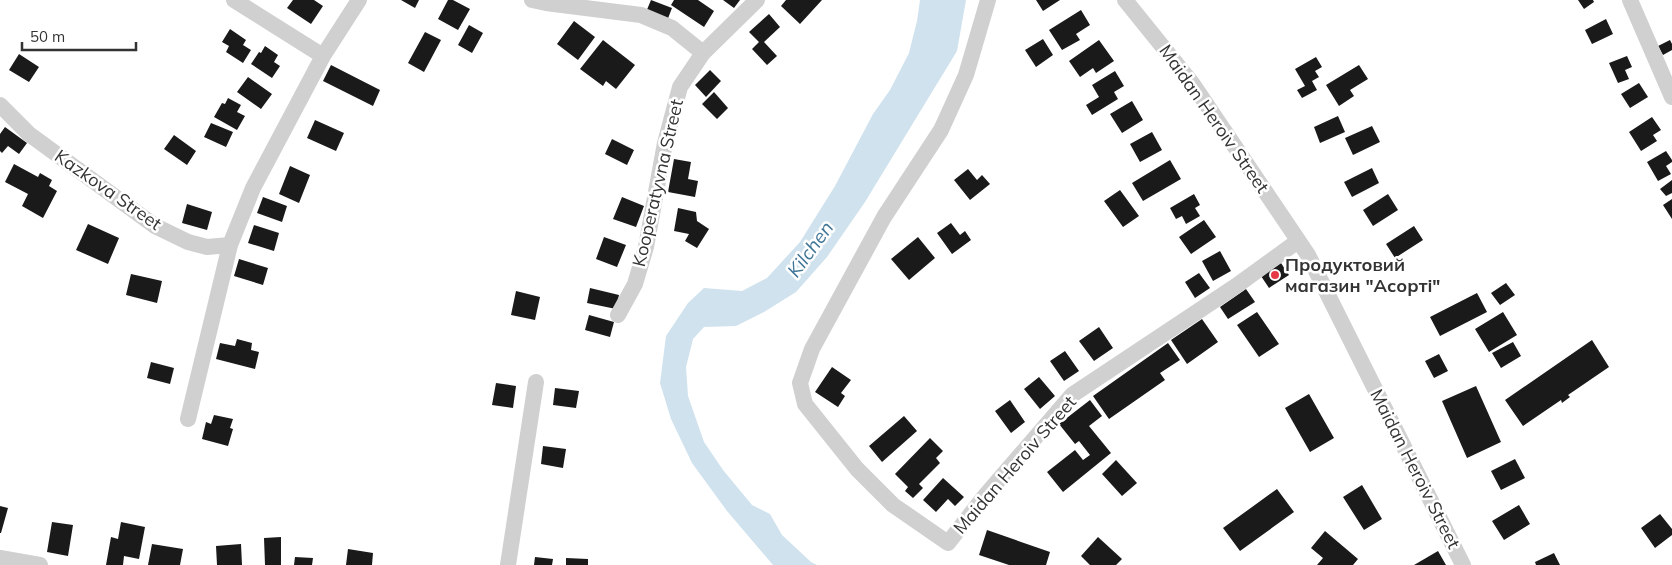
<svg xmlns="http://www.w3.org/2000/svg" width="1672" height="565" viewBox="0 0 1672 565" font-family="Mulish,sans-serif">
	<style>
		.water { fill: #cfe2ee }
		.building { fill: #1a1a1a }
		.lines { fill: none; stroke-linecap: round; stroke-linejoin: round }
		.minor { stroke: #d0d0d0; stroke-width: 16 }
		.poi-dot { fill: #e63946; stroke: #fff; stroke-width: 2 }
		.labels { text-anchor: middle; stroke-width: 5; stroke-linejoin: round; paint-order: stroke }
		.street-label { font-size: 18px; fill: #333; stroke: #fff }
		.poi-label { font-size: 18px; font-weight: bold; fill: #333; stroke: #fff; text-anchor: start }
		.water-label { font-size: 19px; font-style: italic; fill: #3f7597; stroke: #fff }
	</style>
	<rect width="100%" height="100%" fill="#fff"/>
	<path class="water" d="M920 0H966L957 51 865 202 827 257 796 292 764 312 736 326 704 327 693 339 686 367 688 396 704 442 723 470 752 505 770 514 782 535 811 562 817 565H773L727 511 692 463 671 419 660 383 666 336 688 303 704 288 742 291 767 278 800 242 835 186 873 114 890 90 909 53 917 21Z"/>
	<path class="building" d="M293 0H314L323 6 311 24 287 8Z
		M401 0H419L415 8Z
		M448 0H453L470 9 458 30 438 19Z
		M651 0 672 8 667 21 646 12Z
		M674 0H698L714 11 704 27 671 5Z
		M723 0H740L734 8Z
		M786 0H822L800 24 781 6Z
		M1036 0H1060L1043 11Z
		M1578 0H1593L1594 2 1584 9Z
		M1081 10 1090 25 1076 34 1080 40 1062 50 1049 30Z
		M769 14 780 27 764 42 777 56 767 65 752 49 759 42 749 32Z
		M1606 19 1613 34 1592 44 1585 30Z
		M574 21 595 37 578 60 557 44Z
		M469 25 483 33 472 53 458 45Z
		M230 29 246 40 243 45 251 50 243 63 226 52 229 46 222 42Z
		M425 32 441 40 424 72 408 63Z
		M1043 39 1053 55 1036 67 1025 50Z
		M603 40 635 65 616 89 606 81 603 86 580 69Z
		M1099 40 1114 61 1096 73 1093 68 1080 77 1069 61Z
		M1670 40 1672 44V50L1663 55 1658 46Z
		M265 46 278 55 274 62 280 66 272 78 251 64 259 52 261 53Z
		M19 54 39 67 29 82 9 70Z
		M1627 56 1632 67 1625 70 1629 79 1618 83 1609 63Z
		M1316 57 1322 67 1315 71 1319 77 1312 81 1317 90 1302 98 1297 90 1305 86 1295 69Z
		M331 65 380 90 373 106 323 81Z
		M1359 65 1368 79 1350 90 1354 96 1339 106 1326 85Z
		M710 70 721 81 706 97 695 85Z
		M1115 71 1124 86 1114 92 1118 99 1092 115 1086 105 1099 97 1092 85Z
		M248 77 272 94 261 109 237 92Z
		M1639 83 1648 97 1630 108 1621 94Z
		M714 92 728 108 717 119 702 104Z
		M228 98 241 105 237 112 245 116 237 130 214 117 222 103 225 104Z
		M1132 101 1143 120 1122 133 1110 114Z
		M1338 116 1345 132 1320 143 1314 127Z
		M1652 117 1661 130 1653 135 1657 141 1641 151 1629 132Z
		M315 120 344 133 336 151 307 138Z
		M211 123 233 132 226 147 204 137Z
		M1372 126 1380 142 1353 155 1345 138Z
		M5 127 27 143 19 154 8 146 2 153 0 151V134Z
		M1152 132 1162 150 1140 162 1130 144Z
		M174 135 196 151 187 165 164 149Z
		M612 139 634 150 627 165 605 154Z
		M1666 151 1672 160V162L1666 166 1671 174 1658 181 1647 162Z
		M674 159 691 162 688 179 698 181 695 197 668 192Z
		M1170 160 1181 179 1143 201 1132 183Z
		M14 164 38 177 40 173 52 180 49 186 57 191 43 218 22 206 28 194 5 182Z
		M290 166 310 175 299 203 279 194Z
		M1372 168 1379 183 1352 197 1344 182Z
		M968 169 977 180 982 175 990 184 970 200 954 180Z
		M1672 180V193L1666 196 1660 189Z
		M1120 190 1139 216 1123 227 1104 201Z
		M1194 194 1200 205 1195 208 1200 216 1186 224 1182 216 1176 219 1170 208Z
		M1388 194 1398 210 1373 226 1363 210Z
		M263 197 287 206 282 222 257 213Z
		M622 197 644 206 636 227 613 219Z
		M1672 199V219L1663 205Z
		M187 204 212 212 207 230 182 223Z
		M678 208 696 212 697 221 709 229 697 248 685 241 689 234 674 231Z
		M1204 220 1216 237 1191 254 1179 237Z
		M951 223 960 235 965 231 971 240 952 254 937 233Z
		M88 224 119 238 108 264 76 250Z
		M254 225 279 233 274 251 248 243Z
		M1414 226 1423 240 1395 258 1386 244Z
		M604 237 626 245 617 267 596 259Z
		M918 237 935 258 909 280 891 259Z
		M1220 251 1231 271 1213 281 1202 261Z
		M239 259 268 268 263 285 234 276Z
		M1281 263 1289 275 1269 288 1261 276Z
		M1199 273 1210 288 1195 298 1185 282Z
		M131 274 162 281 157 303 126 295Z
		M1506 283 1515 295 1500 305 1491 293Z
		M590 288 619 295 616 309 587 303Z
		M1246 289 1255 302 1228 319 1220 307Z
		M516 291 540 297 535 320 511 315Z
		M1477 293 1487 312 1440 336 1430 317Z
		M1257 312 1279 344 1259 357 1237 325Z
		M1503 312 1517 335 1489 352 1475 329Z
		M589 315 614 322 610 337 585 330Z
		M1202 319 1218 342 1187 364 1171 340Z
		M1099 327 1113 348 1094 361 1079 341Z
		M237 339 252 343 251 350 259 352 255 369 216 359 220 343 235 346Z
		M1592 340 1609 367 1568 395 1570 397 1562 403 1561 400 1523 426 1505 400Z
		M1513 342 1521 356 1501 368 1492 353Z
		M1168 343 1180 360 1160 373 1165 380 1109 419 1093 396Z
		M1065 351 1079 371 1064 381 1050 361Z
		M1439 354 1448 371 1434 378 1425 361Z
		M151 362 174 368 170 384 147 378Z
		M832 367 851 380 841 393 845 396 838 407 815 392Z
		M1039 377 1055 396 1040 409 1024 389Z
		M496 383 516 386 513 408 492 405Z
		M1476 386 1501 442 1467 458 1442 401Z
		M555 388 579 391 576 408 553 405Z
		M1309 394 1334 438 1310 452 1285 408Z
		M1010 400 1025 422 1011 433 995 411Z
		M1090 400 1102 416 1089 426 1111 453 1063 492 1047 472 1075 450 1083 460 1090 455 1079 441 1075 444 1059 424Z
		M214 415 233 419 230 428 233 429 228 446 202 439 206 422 211 424Z
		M904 416 917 431 882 462 869 446Z
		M930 438 943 451 936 458 940 463 919 484 923 488 913 498 905 491 908 487 895 474Z
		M543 446 566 449 563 468 541 464Z
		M1515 459 1525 478 1501 490 1491 471Z
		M1116 460 1137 483 1122 496 1102 474Z
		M943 478 964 497 955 506 948 499 936 512 923 500Z
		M1362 485 1382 519 1364 530 1343 497Z
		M1277 489 1294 512 1240 551 1223 528Z
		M1519 505 1530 524 1504 540 1492 521Z
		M0 506 8 508 1 533H0Z
		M1660 514 1672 529V535L1655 548 1641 528Z
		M52 522 73 525 68 556 47 552Z
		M121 522 145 527 139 559 124 556 123 565H106L111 537 118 539Z
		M987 530 1050 552 1046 565H1009L979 555Z
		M1325 531 1358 559 1353 565H1317L1323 558 1311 548Z
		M281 537V565H265L264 538Z
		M1098 537 1122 559 1116 565H1090L1081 556Z
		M152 544 183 549 180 565H148Z
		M241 544 242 565H217L216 546Z
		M348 549 373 553 372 565H346Z
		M1438 551 1446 565H1414Z
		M1554 553 1560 565H1536L1535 562Z
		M295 557 313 558 312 565H294Z
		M535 557 553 559 552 565H534Z
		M566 558 588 559V565H566Z"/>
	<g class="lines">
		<path class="minor" d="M234 0 323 56
			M532 0 546 3 641 15 672 28 703 53
			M988 0 966 75 941 130 884 217 812 349 800 383 805 404 857 469 893 505 948 543 984 497 1072 395 1236 286 1298 241
			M1125 0 1192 83 1308 255 1463 565
			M1630 0 1672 97
			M0 105 29 134 155 226 188 242 207 247 230 245
			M618 315 635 284 646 247 665 143 680 87 703 53 757 0
			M188 419 230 245 253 188 323 56 359 0
			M0 558 40 565
			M508 565 536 382"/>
	</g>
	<circle class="poi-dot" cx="1275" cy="275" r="5"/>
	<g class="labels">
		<g class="street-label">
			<text transform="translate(1214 119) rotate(55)" y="6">Maidan Heroiv Street</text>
			<text transform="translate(658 183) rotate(-77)" y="6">Kooperatyvna Street</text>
			<text transform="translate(108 190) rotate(35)" y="6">Kazkova Street</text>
			<text transform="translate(1015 465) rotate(-49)" y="6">Maidan Heroiv Street</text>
			<text transform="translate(1415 469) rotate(63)" y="6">Maidan Heroiv Street</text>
		</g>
		<g class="poi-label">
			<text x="1285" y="271">Продуктовий<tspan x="1285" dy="21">магазин "Асорті"</tspan></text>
		</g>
		<g class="water-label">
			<text transform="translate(810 249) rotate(-54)" y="7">Kilchen</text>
		</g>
	</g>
	<path d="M22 42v8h114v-8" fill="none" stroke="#333333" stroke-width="2.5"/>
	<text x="30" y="42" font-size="15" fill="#333333" stroke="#ffffff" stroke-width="4" paint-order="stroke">50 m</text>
</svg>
